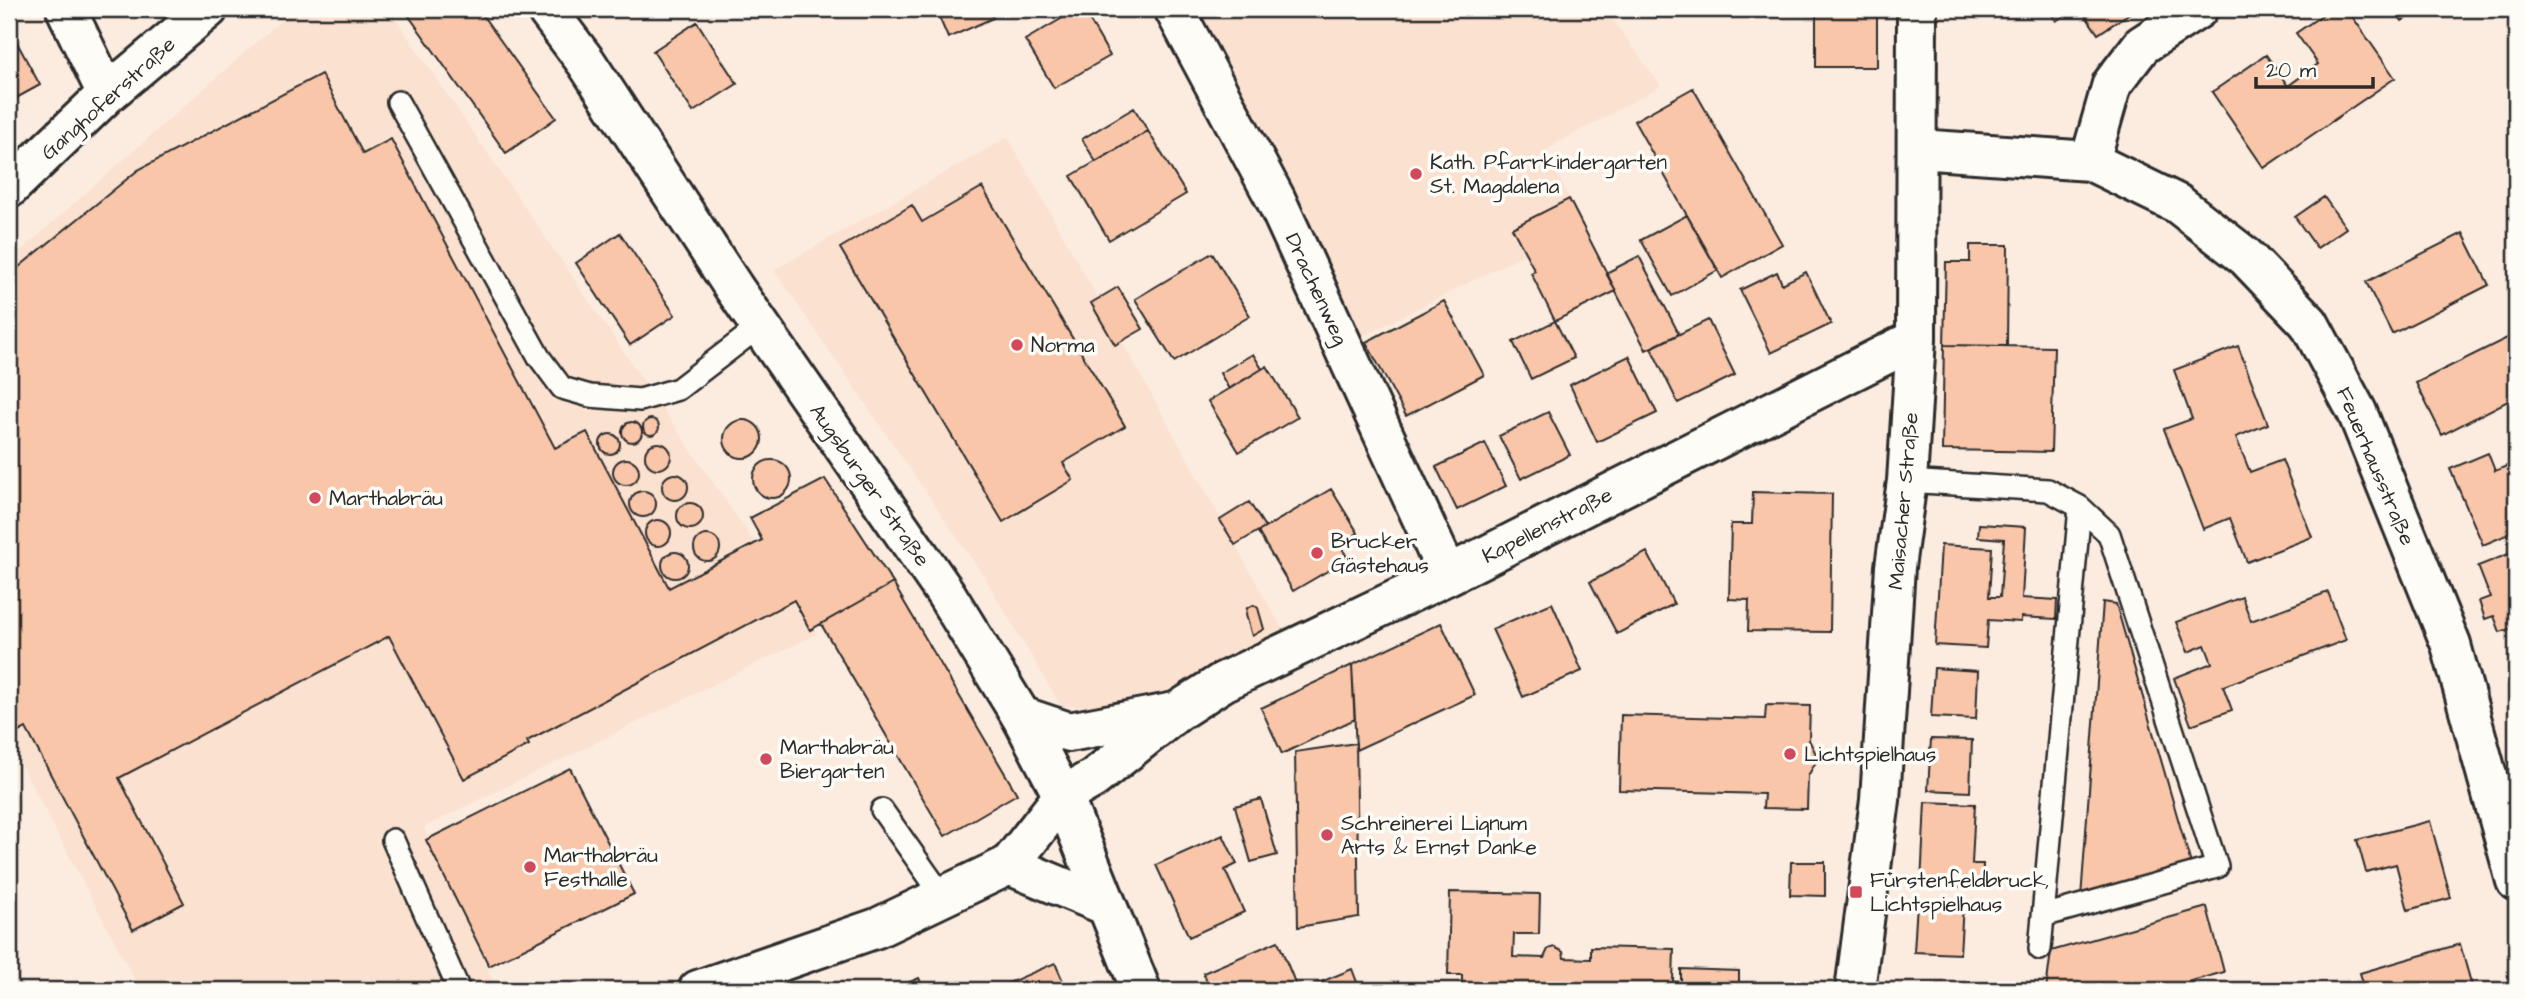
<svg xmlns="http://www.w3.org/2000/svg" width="2525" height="999" viewBox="0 0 2525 999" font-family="'Architects Daughter',sans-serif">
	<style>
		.built { fill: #fbe1d0 }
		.building { fill: #f9c6aa; stroke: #2b2b2b; stroke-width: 2 }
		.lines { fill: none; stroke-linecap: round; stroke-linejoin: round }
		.lane-casing { stroke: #2b2b2b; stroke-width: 26 }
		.street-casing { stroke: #2b2b2b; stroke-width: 44 }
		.secondary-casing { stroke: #2b2b2b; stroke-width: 44 }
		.lane { stroke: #fdfcf7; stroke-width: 21 }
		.street { stroke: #fdfcf7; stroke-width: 38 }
		.secondary { stroke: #fdfcf7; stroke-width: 38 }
		.poi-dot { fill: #d1495b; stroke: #fdfcf7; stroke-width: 2.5 }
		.labels { text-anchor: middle; stroke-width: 7; stroke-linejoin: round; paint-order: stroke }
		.street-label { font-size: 21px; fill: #2b2b2b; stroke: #fdfcf7 }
		.poi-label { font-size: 21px; fill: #2b2b2b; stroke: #fdfcf7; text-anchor: start }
	</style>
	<rect width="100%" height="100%" fill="#fcece0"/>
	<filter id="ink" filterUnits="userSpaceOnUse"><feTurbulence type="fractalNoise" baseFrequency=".0143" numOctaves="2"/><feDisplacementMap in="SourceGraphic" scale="14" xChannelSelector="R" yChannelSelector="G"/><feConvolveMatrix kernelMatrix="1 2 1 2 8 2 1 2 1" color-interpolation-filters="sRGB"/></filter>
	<g filter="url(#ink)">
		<path class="built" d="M294 9H389L817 634 424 827 497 990H140L9 742V261Z
			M1192 9H1605L1661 86 1547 149 1569 199 1512 227 1525 254 1356 340Z
			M1008 137 1285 634 1154 706H1061L986 580 774 270Z"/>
		<path class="building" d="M404 9H478L556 118 506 153Z
			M940 9H989L993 18 948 38 936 10Z
			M1078 9H1083L1110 56 1054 88 1025 40Z
			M1816 9H1877V67H1816Z
			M2048 9H2075L2056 21Z
			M2081 9H2136L2098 34Z
			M2331 9H2347L2395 78 2264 168 2212 92 2266 55 2288 86 2318 64 2296 33Z
			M2394 9H2421L2402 21Z
			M697 22 737 84 693 112 653 51Z
			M9 28 40 85 9 102Z
			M321 74 363 154 391 139 555 448 587 432 669 588 762 540 750 518 825 479 893 583 810 630 794 600 527 741 529 745 464 779 389 636 119 778 184 903 133 930 26 728 9 737V275L138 170Z
			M1693 88 1782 244 1722 278 1634 121Z
			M1134 108 1148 131 1096 162 1082 139Z
			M1148 131 1186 194 1109 240 1071 176Z
			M982 187 1125 426 1063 463 1073 480 1003 522 840 248 912 205 922 222Z
			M2324 197 2346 228 2317 248 2295 217Z
			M1569 199 1616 291 1555 321 1531 273 1535 271 1512 228Z
			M1687 215 1718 270 1672 296 1641 240Z
			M620 233 675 315 630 345 576 263Z
			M2463 233 2489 285 2392 334 2366 282Z
			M1970 245H2008L2007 346 1944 345 1946 262H1970Z
			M1212 253 1250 316 1174 362 1135 299Z
			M1639 256 1679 334 1646 350 1606 273Z
			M1777 272 1782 284 1806 272 1831 324 1771 353 1740 290Z
			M1118 287 1143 329 1115 345 1091 303Z
			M1444 301 1484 375 1406 416 1366 342Z
			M1708 320 1735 375 1678 403 1651 348Z
			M1555 321 1574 358 1531 379 1513 342Z
			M2515 334 2516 397 2442 435 2416 383Z
			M1944 345 2054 347 2051 452 1942 450Z
			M2238 346 2268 424 2236 437 2250 472 2282 460 2312 537 2247 562 2230 518 2203 529 2164 429 2192 419 2174 370Z
			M1253 354 1262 369 1229 389 1220 373Z
			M1629 356 1657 413 1597 442 1570 385Z
			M1267 366 1298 417 1239 452 1208 401Z
			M1548 412 1570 455 1521 479 1499 436Z
			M643 427a8 8 0 1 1 16 0a8 8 0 1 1-16 0Z
			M724 439a19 19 0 1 1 38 0a19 19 0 1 1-38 0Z
			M622 432a10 10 0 1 1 20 0a10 10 0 1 1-20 0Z
			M600 444a10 10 0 1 1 20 0a10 10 0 1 1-20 0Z
			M645 456a13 13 0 1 1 26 0a13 13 0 1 1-26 0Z
			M1485 443 1506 486 1457 510 1436 467Z
			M2488 453 2495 471 2509 465 2516 482V531L2483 545 2450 469Z
			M613 472a13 13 0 1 1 26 0a13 13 0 1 1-26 0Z
			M753 479a19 19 0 1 1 38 0a19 19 0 1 1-38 0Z
			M662 487a13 13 0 1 1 26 0a13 13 0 1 1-26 0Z
			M1331 489 1358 533 1340 544 1348 559 1293 591 1258 532Z
			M630 504a13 13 0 1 1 26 0a13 13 0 1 1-26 0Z
			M1753 492 1832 494 1830 632 1748 631 1749 600 1729 599 1731 524H1752Z
			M1249 502 1265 527 1235 545 1220 520Z
			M677 516a13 13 0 1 1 26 0a13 13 0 1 1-26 0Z
			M645 533a13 13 0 1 1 26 0a13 13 0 1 1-26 0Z
			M1979 524 2026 527 2022 598 2057 600 2056 619 2021 617V622L1988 620 1986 648 1935 645 1941 545 1992 548 1989 597H2000L2004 539 1978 537Z
			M694 548a13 13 0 1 1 26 0a13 13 0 1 1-26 0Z
			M2516 551V627L2500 632 2494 616 2485 619 2479 601 2490 597 2478 566Z
			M662 565a13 13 0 1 1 26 0a13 13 0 1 1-26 0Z
			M1647 552 1674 604 1617 634 1590 582Z
			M893 583 1017 794 945 836 821 624Z
			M2328 592 2346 640 2223 686 2232 710 2191 725 2174 678 2212 663 2205 645 2188 652 2176 622 2242 597 2251 621Z
			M2103 602 2116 604 2191 864 2081 898Z
			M1552 603 1582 671 1523 697 1492 629Z
			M1254 605 1258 608 1264 629 1252 636 1246 615 1247 608Z
			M1441 623 1475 695 1356 750 1352 665Z
			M1352 665 1355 719 1282 754 1261 708Z
			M1934 668 1978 671 1976 719 1931 717Z
			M1766 705 1810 706 1809 740 1818 758 1808 776 1807 809 1763 808 1764 794 1619 790 1621 715 1765 719Z
			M1931 739 1972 740 1970 792 1928 790Z
			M1356 743 1359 917 1298 927 1295 752Z
			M570 768 634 894 489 966 426 840Z
			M1261 799 1277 855 1251 862 1235 806Z
			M1925 802 1975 804 1972 864H1983L1982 888 1921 884Z
			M2430 821 2451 898 2408 910 2396 864 2366 872 2357 840Z
			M1223 835 1237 864 1225 870 1244 912 1189 937 1156 865Z
			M1791 862H1825V896L1790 895Z
			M1450 892 1540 894 1539 934H1514L1513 957 1544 958 1548 949 1554 947 1563 952 1564 958 1591 959V947L1674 949 1673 982H1681V969L1739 971V990H1462V975H1448Z
			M1917 902 1963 904 1960 954 1914 952Z
			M2207 907 2224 972 2159 990H2046L2051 951Z
			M1278 941 1296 985 1283 990H1210L1203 973Z
			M2460 944 2473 990H2365L2360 973Z
			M1055 963 1067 990H1007L1004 985Z
			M1352 969 1360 990H1302Z
			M919 978 924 990H891Z"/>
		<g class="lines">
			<g class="lane-casing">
				<path id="lane" d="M398 102 539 357 562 388 590 396 640 400 678 389 760 326
					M1907 481 2048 490 2080 507 2109 534 2217 867 2043 916
					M882 810 944 898
					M393 840 459 990
					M2040 949 2080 507"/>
			</g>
			<g class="street-casing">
				<path id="street" d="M66 9 107 94
					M1174 9 1275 198 1448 575
					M1918 149 2090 161 2178 204 2246 257 2309 323 2357 412 2451 645 2516 881
					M2090 161 2112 84 2142 45 2198 9
					M9 188 107 94 208 9
					M1021 716 1069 732 1175 712
					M1009 865 1105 905
					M698 990 877 928 1009 865 1063 796 1094 778 1178 711 1223 682 1448 575 1916 339
					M1855 990 1880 800 1895 567 1907 481 1916 339 1917 9"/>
			</g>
			<g class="secondary-casing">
				<path id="secondary" d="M546 9 586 62 734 288 946 594 1021 716 1063 796 1141 990"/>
			</g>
			<use href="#lane" class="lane"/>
			<use href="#street" class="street"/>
			<use href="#secondary" class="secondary"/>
		</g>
	</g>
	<g class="poi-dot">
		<circle cx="1416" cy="174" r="7"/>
		<circle cx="1017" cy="345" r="7"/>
		<circle cx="315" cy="498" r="7"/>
		<circle cx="1317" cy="553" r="7"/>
		<circle cx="1790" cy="754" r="7"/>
		<circle cx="766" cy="759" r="7"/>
		<circle cx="1327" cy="835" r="7"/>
		<circle cx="530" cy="867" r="7"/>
		<rect x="1849" y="885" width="14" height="14" rx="3.5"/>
	</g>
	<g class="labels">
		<g class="street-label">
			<text transform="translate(108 98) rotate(-42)" y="7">Ganghoferstraße</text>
			<text transform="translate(1317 289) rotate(65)" y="7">Drachenweg</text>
			<text transform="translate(2376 466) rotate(67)" y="7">Feuerhausstraße</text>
			<text transform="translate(870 485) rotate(55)" y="7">Augsburger Straße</text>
			<text transform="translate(1903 501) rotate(-85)" y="7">Maisacher Straße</text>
			<text transform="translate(1547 525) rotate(-27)" y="7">Kapellenstraße</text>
		</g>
		<g class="poi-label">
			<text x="1430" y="169">Kath. Pfarrkindergarten<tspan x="1430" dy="24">St. Magdalena</tspan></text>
			<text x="1031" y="352">Norma</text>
			<text x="329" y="505">Marthabräu</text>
			<text x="1331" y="548">Brucker<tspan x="1331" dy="24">Gästehaus</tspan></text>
			<text x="780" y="754">Marthabräu<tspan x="780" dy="24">Biergarten</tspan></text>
			<text x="1804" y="761">Lichtspielhaus</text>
			<text x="1341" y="830">Schreinerei Lignum<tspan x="1341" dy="24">Arts &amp; Ernst Danke</tspan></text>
			<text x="544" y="862">Marthabräu<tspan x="544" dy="24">Festhalle</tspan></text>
			<text x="1870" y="887">Fürstenfeldbruck,<tspan x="1870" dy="24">Lichtspielhaus</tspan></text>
		</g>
	</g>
	<rect width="2525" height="999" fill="none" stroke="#fdfcf7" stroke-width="35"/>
	<rect x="18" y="18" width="2490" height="964" fill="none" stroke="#2b2b2b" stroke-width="2.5" filter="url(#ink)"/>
	<path d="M2256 77v10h117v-10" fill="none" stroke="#2b2b2b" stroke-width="3.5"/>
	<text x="2266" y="77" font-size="21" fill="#2b2b2b" stroke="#fdfcf7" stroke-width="5" paint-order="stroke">20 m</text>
</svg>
